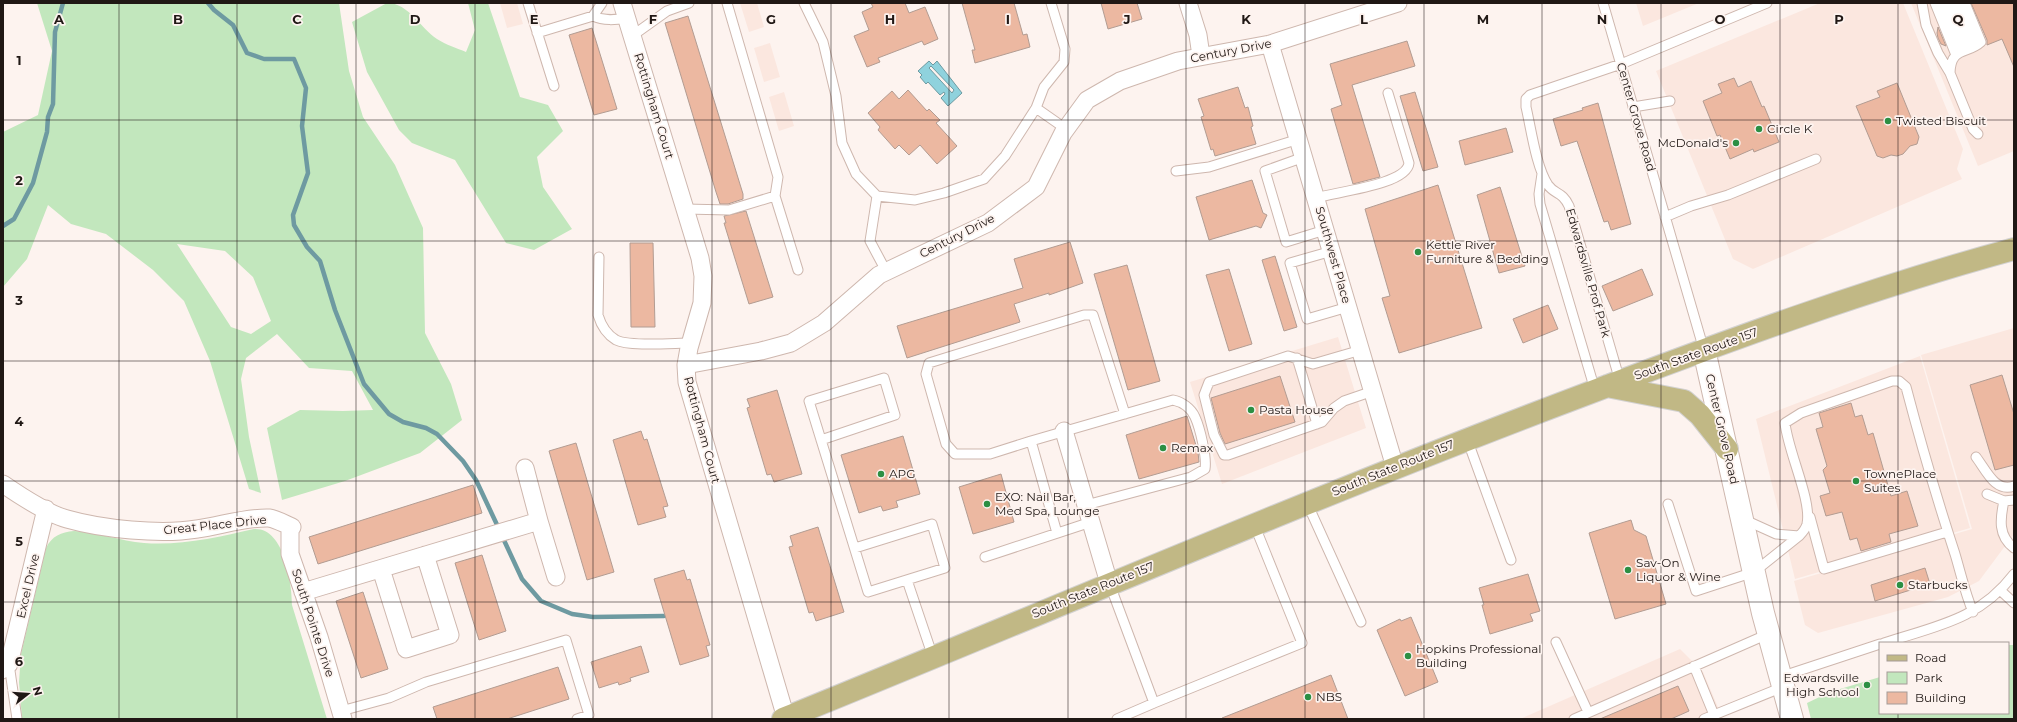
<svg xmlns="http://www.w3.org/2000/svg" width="2017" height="722" viewBox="0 0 2017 722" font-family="Montserrat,sans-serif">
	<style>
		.built { fill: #fbe7df }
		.green { fill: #c2e7bd; fill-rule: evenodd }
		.water { fill: #8fd2dd; stroke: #6e9aa1; fill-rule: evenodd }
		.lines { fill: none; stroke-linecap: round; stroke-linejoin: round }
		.stream { stroke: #6e9aa1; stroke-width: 4.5 }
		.building { fill: #ecb8a1; stroke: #b29c92 }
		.lane-casing { stroke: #ceb7ae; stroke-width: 11 }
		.street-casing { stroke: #ceb7ae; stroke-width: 19 }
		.secondary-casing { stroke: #ceb7ae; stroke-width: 24 }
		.primary-casing { stroke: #d2d1d0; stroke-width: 24 }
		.lane { stroke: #fff; stroke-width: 9 }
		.street { stroke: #fff; stroke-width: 17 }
		.secondary { stroke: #fff; stroke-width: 22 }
		.primary { stroke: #c1b885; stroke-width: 22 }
		.grid { fill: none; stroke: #201815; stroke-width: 1; stroke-opacity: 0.55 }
		.poi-dot { fill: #2c8f43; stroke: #fdf3ef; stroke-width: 1.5 }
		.labels { text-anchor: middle; stroke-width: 3.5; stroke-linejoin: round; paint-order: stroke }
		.street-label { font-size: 12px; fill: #201815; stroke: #fdf3ef }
		.poi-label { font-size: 12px; fill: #201815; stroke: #fdf3ef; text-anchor: start }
		.grid-label { font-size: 13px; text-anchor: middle; font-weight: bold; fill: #201815; stroke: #fdf3ef; stroke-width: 3.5; stroke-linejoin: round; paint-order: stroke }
	</style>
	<rect width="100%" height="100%" fill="#fdf3ef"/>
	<path class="built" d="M500 3H517L523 24 507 28Z
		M740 3H757L764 27 749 32Z
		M1636 3H1699L1643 26Z
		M1820 3H1903L1963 149 1957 169 1962 179 1753 269 1733 259 1656 71Z
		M1911 3H2014V151L1978 166Z
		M770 43 780 77 764 82 754 48Z
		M784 92 794 126 779 131 769 97Z
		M2014 328V534L1979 581 1948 597 1818 633 1805 625 1794 581 1972 529 1921 355Z
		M1338 337 1366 428 1222 484 1190 382Z
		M1920 356 1970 528 1795 579 1756 419Z
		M1680 649 1703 672 1723 719H1520Z"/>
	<path class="green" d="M37 3H339L349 71 363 117 395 165 423 228 425 333 451 384 462 420 420 453 345 481 282 500 267 428 300 410 343 411 373 410 352 371 309 368 277 334 246 358 241 379 249 437 261 493 249 489 210 361 184 301 153 270 106 234 71 224 48 205 27 259 3 287V132L38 115 52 51ZM177 244 225 251 253 277 271 321 251 334 231 327Z
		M387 3C409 3 420 28 437 39 446 45 457 48 466 52L475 30 468 3H488L520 97 548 105 563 131 537 157 543 187 572 229 534 250 506 243 455 160 412 143 399 130 367 72 352 22Z
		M254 529C284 527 292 582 292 605L327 719H22L19 682 21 654 46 548C52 536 61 532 74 531 98 532 120 541 144 543 180 546 219 537 254 529Z
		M2008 645H2014V719H1811L1807 703 1830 692 1880 677V713H2008Z"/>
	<path class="water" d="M929 61 933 65 937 61 962 93 948 106 941 98 945 94 944 92 940 95 928 82 926 84 920 77 922 75 918 71ZM931 66 954 90 952 93 929 68Z"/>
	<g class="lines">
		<path class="stream" d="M208 3 214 10 233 25 247 53 264 59H294L306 88 302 126 308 173 293 215 294 225 307 247 320 261 335 310 364 384 389 414 403 422 426 428 437 434 463 461 476 480 499 529
			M3 226 14 219 33 183 47 132 48 117 53 104 55 32 63 3
			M502 536 522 579 541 601 572 614 593 617 664 616"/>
	</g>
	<path class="building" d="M871 3H905L909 13 925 7 938 39 924 45 922 41 904 48 878 58 880 62 867 67 854 36 869 30 862 12 873 7Z
		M962 3H1014L1023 35 1027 34 1030 47 975 63 972 50H975Z
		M1101 3H1137L1142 19 1108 29Z
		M1971 3H2014V67L2002 39 1987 45V40Z
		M688 16 743 194V199L728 204H720L716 192 665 23Z
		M1938 27 1946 46 1941 44 1938 38 1937 33Z
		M592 28 617 109 594 115 569 35Z
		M1407 41 1415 66 1352 85 1380 177 1353 184 1331 109 1342 105 1330 64Z
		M1734 78 1738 87 1751 81 1762 107 1764 106 1779 142 1754 152 1753 149 1730 159 1720 135 1717 136 1703 101 1722 93 1718 84Z
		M1897 83 1919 137 1917 144 1910 146 1903 154 1897 156 1891 155 1883 158 1877 156 1856 106 1880 97 1877 91Z
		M1238 87 1245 108 1248 107 1253 126 1251 127 1256 144 1215 156 1213 149 1211 150 1201 117 1204 116 1198 99Z
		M908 90 927 111 929 109 940 120 936 123 957 146 937 164 920 145 909 155 899 145 895 149 878 130 880 127 868 113 892 91 899 99Z
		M1415 92 1438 167 1423 171 1400 96Z
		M1598 103 1631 224 1611 230 1608 221 1604 222 1577 141 1561 146 1553 119 1583 110 1582 108Z
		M1506 128 1513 152 1465 165 1459 141Z
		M1252 180 1263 213 1267 215 1261 228 1256 226 1209 240 1196 197Z
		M1438 185 1482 328 1399 353 1382 298 1390 296 1365 209Z
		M1500 187 1525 266 1499 273 1477 195Z
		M746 211 773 297 749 304 724 223H726L724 216Z
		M1070 242 1083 283 1049 295V293L1014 304 1020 322 907 358 897 326 1023 288 1014 259Z
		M630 243H653L655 327H631Z
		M1275 256 1297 327 1284 331 1262 260Z
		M1127 265 1160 381 1128 390 1094 274Z
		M1229 269 1252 344 1229 351 1206 275Z
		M1642 269 1653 295 1613 311 1602 286Z
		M1548 305 1558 329 1523 343 1513 319Z
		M2002 375 2014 414V465L1995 470 1970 385Z
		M1280 376 1295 422 1225 444 1220 433 1211 398Z
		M777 390 802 474 774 482 771 474 767 475 747 408 750 407 747 399Z
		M1851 403 1855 417 1862 415 1868 435 1873 433 1891 496 1907 491 1918 526 1889 534 1891 542 1861 551 1857 538 1850 540 1842 512 1826 516 1820 496 1830 493 1823 470 1827 466 1816 429 1823 427 1819 413Z
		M1187 416 1198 452 1199 462 1139 479 1126 435Z
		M641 431 644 440 647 439 668 506 663 507 666 517 638 525 613 440Z
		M903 436 920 494 896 501 898 507 883 511 881 506 859 513 841 455Z
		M576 443 614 572 587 580 549 451Z
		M1001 474 1014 522 973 534 959 487Z
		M473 485 482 513 318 564 309 537Z
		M1631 520 1634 530 1646 536 1666 604 1615 619 1589 533Z
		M818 527 844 612 816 621 813 612 809 613 789 547 793 546 790 536Z
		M482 555 506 631 479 640 455 563Z
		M1925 568 1930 584 1875 601 1871 585Z
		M684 570 687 580 690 579 710 645 706 646 709 656 680 665 654 579Z
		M1528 574 1540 611 1530 614 1533 621 1490 634 1482 605H1484L1479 588Z
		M363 592 388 669 361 678 336 601Z
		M1411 617 1438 682 1405 696 1377 630 1400 619 1401 621Z
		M641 646 649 672 630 678 631 681 619 685 618 682 599 688 591 662Z
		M558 667 569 699 507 719H437L433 707Z
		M1331 675 1348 719H1222V718Z
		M1678 686 1689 711 1671 719H1600Z"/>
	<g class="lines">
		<g class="lane-casing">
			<path id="lane" d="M528 3 554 86
				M727 3 778 177 775 196 798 270
				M804 3 823 42 836 96 842 143 856 174 877 196 870 241 886 271
				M1051 3 1065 49 1064 62 1044 87 1036 108 1066 129
				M1603 3 1704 350
				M1922 3 1926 25 1938 53 1950 73 1973 129 1978 134
				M1935 3 1956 55
				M1943 3 1962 51
				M1951 3 1969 48
				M1958 3 1975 45
				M593 16 602 3
				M537 33 593 16C604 21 615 20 627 18
				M632 36 667 11 689 3
				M1950 73C1951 46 1967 55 1981 42L1965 3
				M1633 107 1670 101
				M1304 157 1265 171 1286 242 1325 230
				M1176 171 1209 167 1299 139
				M1542 174 1539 194 1540 204 1595 390
				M877 196 915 200 944 193 984 179 1005 156 1036 108
				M1316 198C1334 192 1407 185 1409 163L1388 93
				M685 209 729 210 775 196
				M1665 217 1691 206 1728 195 1816 159
				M1332 251 1290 263 1307 319 1348 307
				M599 257 598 315C601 325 606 334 616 340 629 347 674 343 690 343
				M1361 350 1313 364 1288 356 1209 382 1204 395 1214 435 1224 455H1228L1322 422 1334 408 1344 401 1373 391
				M1297 358 1317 424
				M1620 381 1569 206C1562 191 1555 195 1548 185 1536 167 1531 128 1526 107V99L1530 95 1621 64 1767 3
				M1467 439 1511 560
				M821 440 895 415 884 378 809 401 868 592 945 568 932 524 855 548
				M1031 441 1173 400C1182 402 1191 408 1195 417 1200 428 1207 457 1205 469L1191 477 1086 505
				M1976 457C1986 470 1995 493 2014 486
				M1987 494 2004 501 2014 500
				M2004 501C2000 519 1998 536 2014 548
				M1307 503 1361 622
				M1668 504 1696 591 1754 572 1799 536 1776 534 1745 520
				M1810 517 1824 569 1947 532
				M1057 533 1031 441 990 454H955L946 444 926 374 929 363 1084 315H1093L1125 414
				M1799 536C1802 533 1806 528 1807 524 1812 500 1788 452 1785 423L1801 413 1892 381H1899L1906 387C1921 444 1937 499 1955 554 1961 574 1965 593 1973 612
				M985 557 1091 522
				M907 580 933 657
				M1110 585 1154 703 1117 719
				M2000 590 2014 603
				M1556 642 1588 712
				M1884 643C1936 626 1979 620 2014 574
				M9 664 17 719
				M1694 666 1714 715
				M3 674 9 664
				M1780 677 1880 644
				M1154 703 1302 643 1254 524
				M341 711 389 698 426 682 566 640 589 715 577 719
				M1574 719 1768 634
				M1704 719 1783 687"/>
		</g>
		<g class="street-casing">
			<path id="street" d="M622 3 700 258 703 276 702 303 689 348 686 365 687 382 786 718
				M1188 3 1198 35 1201 56
				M1270 44 1395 467
				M686 365 761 351 791 343 824 323 879 275 988 223 1036 187 1063 133 1087 100 1120 81 1178 61 1270 44 1398 3
				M1064 431 1109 583
				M525 468 539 521
				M3 484C19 495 48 514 67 519 102 529 160 535 197 529 220 526 245 517 269 518 276 519 285 524 292 527L290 530V554L319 637 343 719
				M381 569 406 649 450 635 425 555
				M303 592 539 521 556 577
				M9 664 46 509"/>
		</g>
		<g class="secondary-casing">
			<path id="secondary" d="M1704 350 1763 613 1792 719"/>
		</g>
		<g class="primary-casing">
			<path id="primary" d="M1607 386 1684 401 1700 415 1727 449
				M783 719C1049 611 1313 497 1581 396 1724 342 1867 289 2014 249"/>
		</g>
		<use href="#lane" class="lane"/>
		<use href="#street" class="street"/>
		<use href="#secondary" class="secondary"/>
		<use href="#primary" class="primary"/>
	</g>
	<path class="grid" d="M119 3V719M237 3V719M356 3V719M475 3V719M593 3V719M712 3V719M831 3V719M949 3V719M1068 3V719M1186 3V719M1305 3V719M1424 3V719M1542 3V719M1661 3V719M1780 3V719M1898 3V643M3 120H2014M3 241H2014M3 361H2014M3 481H2014M3 602H2014M1898 713V719"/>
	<g class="poi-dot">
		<circle cx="1888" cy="121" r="4"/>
		<circle cx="1759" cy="129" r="4"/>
		<circle cx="1736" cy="143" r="4"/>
		<circle cx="1418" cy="252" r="4"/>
		<circle cx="1251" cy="410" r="4"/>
		<circle cx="1163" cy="448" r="4"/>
		<circle cx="881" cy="474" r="4"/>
		<circle cx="1856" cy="481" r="4"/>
		<circle cx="987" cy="504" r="4"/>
		<circle cx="1628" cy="570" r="4"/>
		<circle cx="1900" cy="585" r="4"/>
		<circle cx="1408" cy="656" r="4"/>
		<circle cx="1867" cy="685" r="4"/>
		<circle cx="1308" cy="697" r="4"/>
	</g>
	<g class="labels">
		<g class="street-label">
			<text transform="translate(1231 51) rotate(-11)" y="4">Century Drive</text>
			<text transform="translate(654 106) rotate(73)" y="4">Rottingham Court</text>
			<text transform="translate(1636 117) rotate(74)" y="4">Center Grove Road</text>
			<text transform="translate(957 236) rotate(-27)" y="4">Century Drive</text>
			<text transform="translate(1333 255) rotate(74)" y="4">Southwest Place</text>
			<text transform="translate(1588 273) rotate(74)" y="4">Edwardsville Prof Park</text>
			<text transform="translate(1696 354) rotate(-20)" y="4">South State Route 157</text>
			<text transform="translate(1722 429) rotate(77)" y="4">Center Grove Road</text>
			<text transform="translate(702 430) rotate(75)" y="4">Rottingham Court</text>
			<text transform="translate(1393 468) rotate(-22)" y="4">South State Route 157</text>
			<text transform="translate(215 525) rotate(-6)" y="4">Great Place Drive</text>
			<text transform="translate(28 586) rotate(-77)" y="4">Excel Drive</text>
			<text transform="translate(1093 590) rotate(-22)" y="4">South State Route 157</text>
			<text transform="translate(313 623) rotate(72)" y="4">South Pointe Drive</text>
		</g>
		<g class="poi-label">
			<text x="1896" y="125">Twisted Biscuit</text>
			<text x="1767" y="133">Circle K</text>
			<text x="1728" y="147" text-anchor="end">McDonald's</text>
			<text x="1426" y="249">Kettle River<tspan x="1426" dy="14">Furniture &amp; Bedding</tspan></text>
			<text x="1259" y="414">Pasta House</text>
			<text x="1171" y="452">Remax</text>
			<text x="889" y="478">APG</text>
			<text x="1864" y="478">TownePlace<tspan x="1864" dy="14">Suites</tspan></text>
			<text x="995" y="501">EXO: Nail Bar,<tspan x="995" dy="14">Med Spa, Lounge</tspan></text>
			<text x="1636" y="567">Sav-On<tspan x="1636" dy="14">Liquor &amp; Wine</tspan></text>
			<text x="1908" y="589">Starbucks</text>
			<text x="1416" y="653">Hopkins Professional<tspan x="1416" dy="14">Building</tspan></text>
			<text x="1859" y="682" text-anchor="end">Edwardsville<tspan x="1859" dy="14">High School</tspan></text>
			<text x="1316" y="701">NBS</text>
		</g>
	</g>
	<g class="grid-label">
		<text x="59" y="24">A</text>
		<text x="178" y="24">B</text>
		<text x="297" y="24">C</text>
		<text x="415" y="24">D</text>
		<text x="534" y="24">E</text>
		<text x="653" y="24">F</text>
		<text x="771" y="24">G</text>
		<text x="890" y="24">H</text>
		<text x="1008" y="24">I</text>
		<text x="1127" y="24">J</text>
		<text x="1246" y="24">K</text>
		<text x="1364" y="24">L</text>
		<text x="1483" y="24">M</text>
		<text x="1602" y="24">N</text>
		<text x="1720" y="24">O</text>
		<text x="1839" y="24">P</text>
		<text x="1958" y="24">Q</text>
		<text x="19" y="65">1</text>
		<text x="19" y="185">2</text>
		<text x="19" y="305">3</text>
		<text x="19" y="426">4</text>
		<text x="19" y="546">5</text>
		<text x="19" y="666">6</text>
	</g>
	<rect width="2017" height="722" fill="none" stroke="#201815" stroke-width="8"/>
	<rect x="1879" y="642" width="130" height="72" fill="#fdf3ef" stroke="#a59b98"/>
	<rect x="1887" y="655" width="20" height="6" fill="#c1b885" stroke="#a59b98"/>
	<text x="1915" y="662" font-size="12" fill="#201815">Road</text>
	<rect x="1887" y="672" width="20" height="12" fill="#c2e7bd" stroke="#a59b98"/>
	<text x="1915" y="682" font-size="12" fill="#201815">Park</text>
	<rect x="1887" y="692" width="20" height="12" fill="#ecb8a1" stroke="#a59b98"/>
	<text x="1915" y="702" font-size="12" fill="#201815">Building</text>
	<g transform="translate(28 694) rotate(73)" stroke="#fdf3ef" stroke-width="3" paint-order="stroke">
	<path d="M0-3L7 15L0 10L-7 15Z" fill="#201815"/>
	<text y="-6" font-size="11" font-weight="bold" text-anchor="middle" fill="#201815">N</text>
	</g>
</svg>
